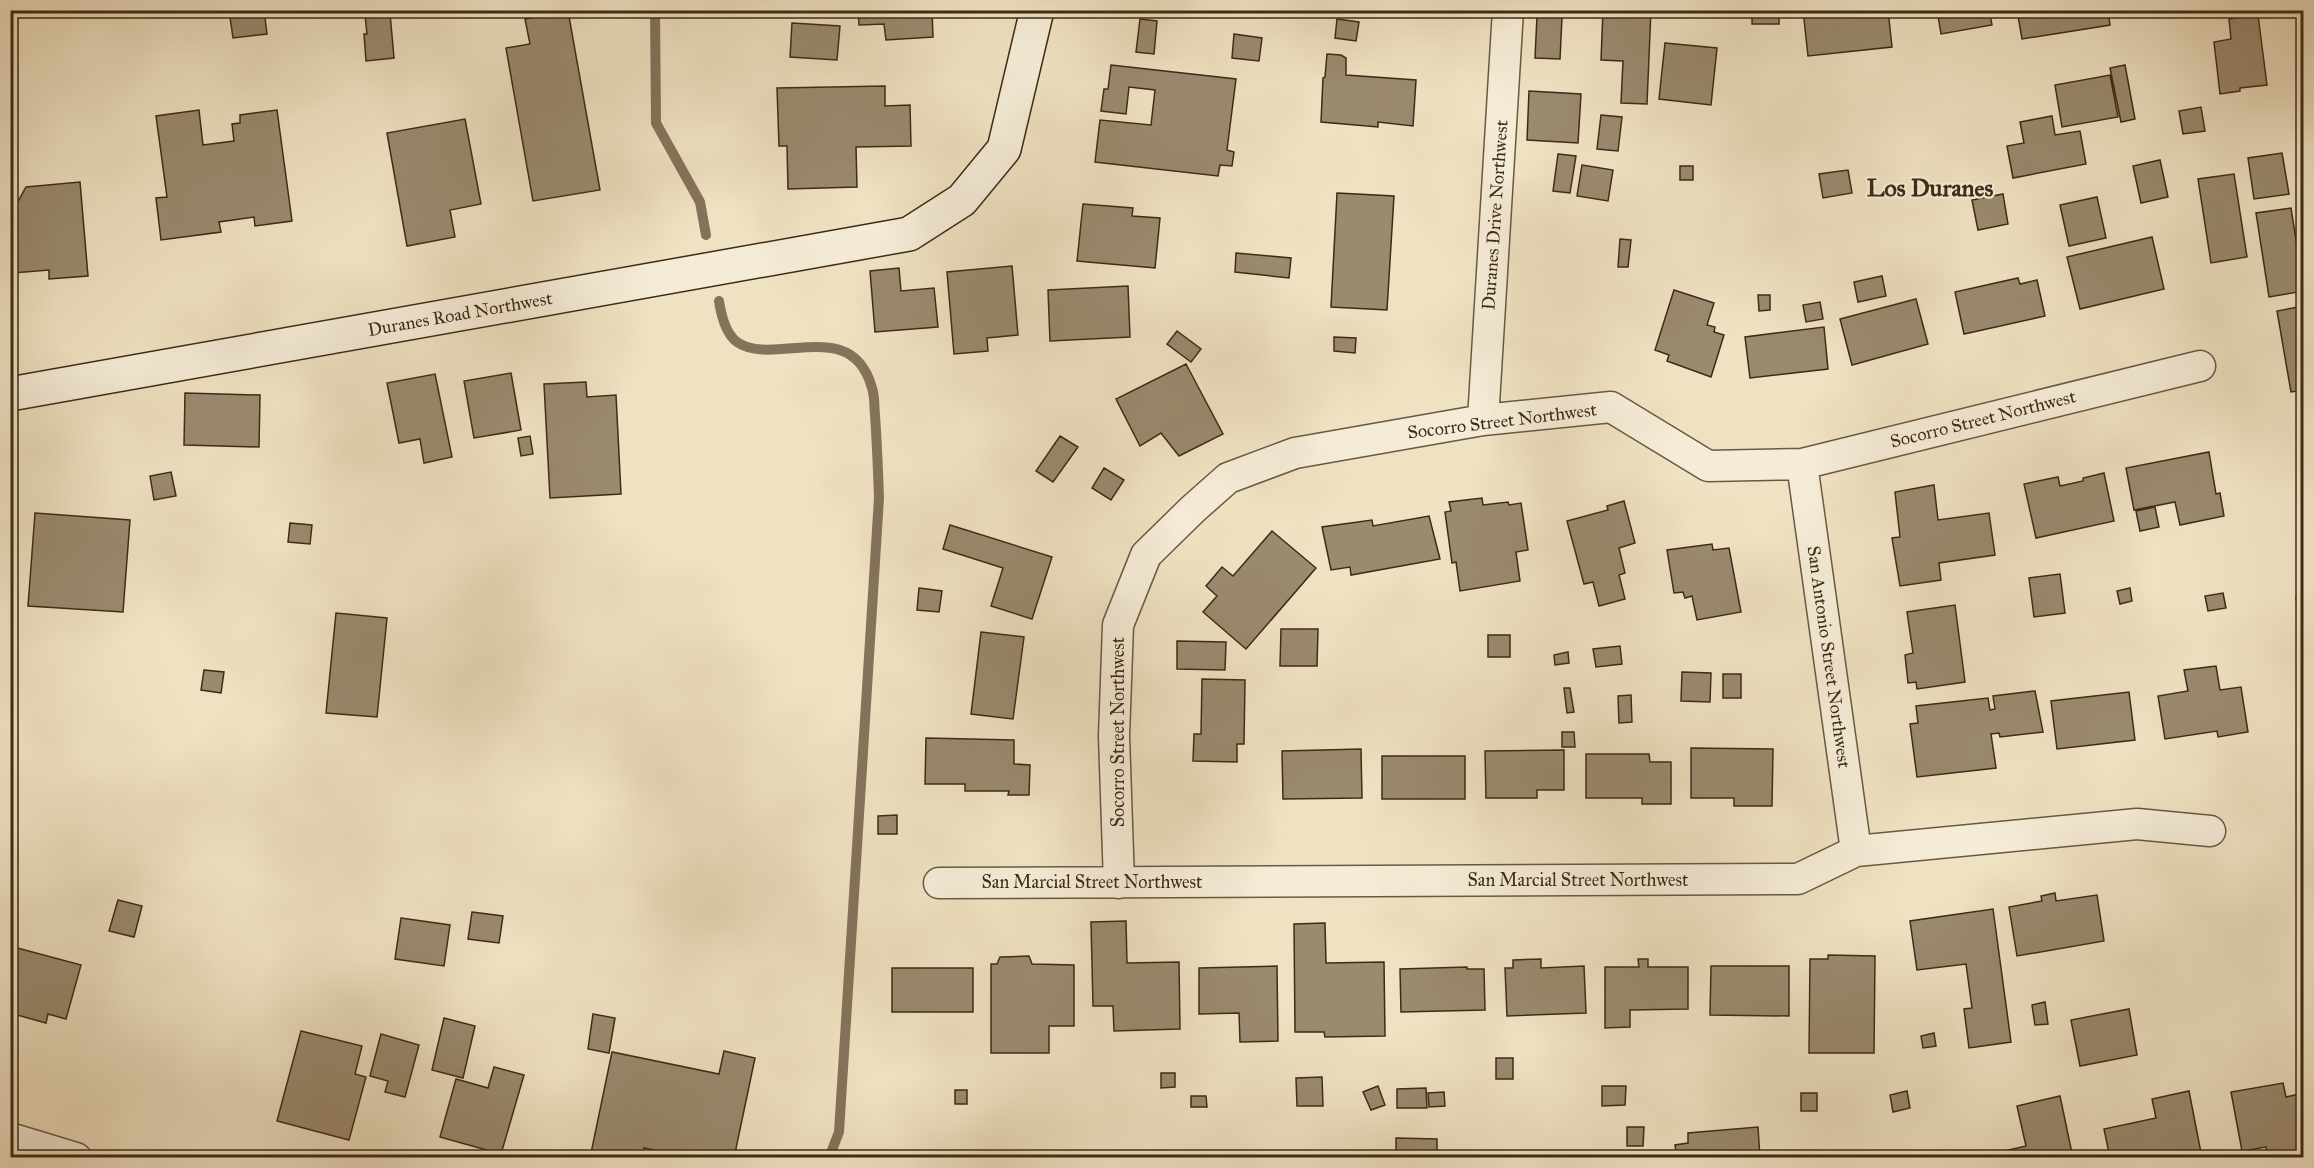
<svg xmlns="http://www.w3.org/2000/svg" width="2314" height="1168" viewBox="0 0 2314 1168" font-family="'IM FELL Great Primer',serif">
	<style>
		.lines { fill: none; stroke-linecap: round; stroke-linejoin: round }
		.stream { stroke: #84735b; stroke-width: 10 }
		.building { fill: #9a8a70; stroke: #3e2a17; stroke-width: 1.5 }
		.street-casing { stroke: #6a5842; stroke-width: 33 }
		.secondary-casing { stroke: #3e2a17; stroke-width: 36 }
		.street { stroke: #f5ecd7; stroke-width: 30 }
		.secondary { stroke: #f5ecd7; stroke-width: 33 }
		.labels { text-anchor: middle; stroke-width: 4.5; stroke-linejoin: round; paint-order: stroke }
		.street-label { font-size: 18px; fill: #3e2a17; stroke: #f5ecd7 }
		.district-label { font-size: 24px; font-weight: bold; fill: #3e2a17; stroke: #f5ecd7 }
	</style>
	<rect width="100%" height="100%" fill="#efe2c2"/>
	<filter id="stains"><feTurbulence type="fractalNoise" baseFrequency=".00333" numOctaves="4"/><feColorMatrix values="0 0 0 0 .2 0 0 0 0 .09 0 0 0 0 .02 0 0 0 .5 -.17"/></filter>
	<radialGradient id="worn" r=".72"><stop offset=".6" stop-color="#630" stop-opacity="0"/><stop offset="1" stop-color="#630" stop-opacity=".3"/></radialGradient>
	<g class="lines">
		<path class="stream" d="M655 10 656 123 700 202 706 235
			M719 301C721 314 726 334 737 342 774 368 852 314 872 388 875 396 874 407 875 415 877 443 878 470 879 498L839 1132 829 1158"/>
	</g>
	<path class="building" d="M229 10H264L267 34 233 38Z
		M858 10H932L933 37 886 40 884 24 859 25Z
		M1394 10H1430V16L1393 14Z
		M1603 10H1651L1647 104 1621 103 1623 61 1601 60Z
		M1752 10H1779V24H1752Z
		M1803 10H1888L1892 47 1808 56Z
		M1937 10H1989L1992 25 1941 34Z
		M2017 10H2108L2110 25 2022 39Z
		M2300 10H2304L2302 49Z
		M568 11 600 190 533 201 506 48 530 44 525 19Z
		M390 13 394 58 366 61 364 34H367L365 15Z
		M2258 15 2267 85 2240 88V91L2220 94 2214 42 2231 39 2229 19Z
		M1537 16 1562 17 1560 59 1535 58Z
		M1140 19 1157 21 1154 54 1136 52Z
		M1337 19 1359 22 1356 41 1335 38Z
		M792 23 840 26 837 60 790 57Z
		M1234 34 1262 38 1259 61 1232 58Z
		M1665 43 1717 48 1711 105 1659 99Z
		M1327 54 1341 55 1346 58V75L1416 80 1413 126 1378 122V127L1321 122 1323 78 1325 77Z
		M1111 65 1236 79 1227 150 1234 152 1232 166 1220 165 1218 176 1095 162 1100 120 1151 125 1155 90 1129 87 1126 114 1101 111 1104 89H1108Z
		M2125 65 2135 119 2121 122 2110 68Z
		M2110 75 2118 117 2062 127 2055 85Z
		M885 86V106L910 105 911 146 856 147 857 187 788 189 787 146H779L777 88Z
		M1529 91 1581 94 1578 143 1527 140Z
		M2201 107 2205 131 2183 134 2179 111Z
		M199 110 203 145 234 141 232 124 240 123V115L277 110 292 221 255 226 254 217 219 222 221 232 161 240 156 198 167 197 156 116Z
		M1601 115 1622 117 1618 151 1597 149Z
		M2052 116 2055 135 2080 131 2086 164 2013 178 2007 146 2024 143 2020 122Z
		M465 119 481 204 450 210 455 237 407 246 387 133Z
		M2282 153 2289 194 2254 199 2248 158Z
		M1558 154 1576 156 1570 193 1553 191Z
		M2160 160 2168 197 2141 203 2133 166Z
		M1582 165 1613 170 1608 201 1577 196Z
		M1680 166H1693V180H1680Z
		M1848 170 1852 193 1823 198 1819 174Z
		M2234 174 2247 257 2211 263 2198 179Z
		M80 182 88 276 49 279V270L13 273 10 216 26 187Z
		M1337 193 1394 196 1387 310 1331 307Z
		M2003 194 2008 224 1978 230 1972 200Z
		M2097 197 2106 238 2069 246 2060 205Z
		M1083 204 1133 208 1132 216 1160 218 1155 268 1077 261Z
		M2291 208 2304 291 2269 297 2256 213Z
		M2152 237 2164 289 2080 309 2067 257Z
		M1620 239 1631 240 1628 267H1618Z
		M1236 253 1291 258 1289 278 1235 272Z
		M1012 266 1018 335 987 338 988 351 954 354 947 272Z
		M899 268 901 291 934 288 938 327 875 332 870 271Z
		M1882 276 1886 296 1858 302 1854 282Z
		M2018 278 2020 284 2037 280 2045 316 1964 334 1955 292Z
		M1128 286 1130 337 1050 341 1048 290Z
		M1674 290 1714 303 1707 325 1715 327 1714 332 1724 335 1711 377 1667 361 1669 355 1655 350Z
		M1758 295H1770V310L1759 311Z
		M1916 299 1928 344 1852 365 1840 319Z
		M1820 302 1823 319 1806 322 1803 305Z
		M2304 306V390L2291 392 2277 311Z
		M1824 327 1828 369 1750 378 1745 337Z
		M1177 331 1201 349 1191 362 1167 344Z
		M1334 337 1356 338 1355 353 1334 351Z
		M1186 364 1223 434 1179 456 1161 433 1140 446 1116 399Z
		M511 373 521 430 474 438 464 381Z
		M435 374 452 457 424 463 420 439 399 443 387 383Z
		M586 382 587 397 616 395 621 494 550 498 544 384Z
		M185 393 260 395 259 447 184 445Z
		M530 436 533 454 521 456 518 438Z
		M1060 436 1078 447 1053 482 1036 471Z
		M2209 452 2216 494 2220 493 2224 516 2180 525 2175 502 2134 510 2126 468Z
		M1104 468 1124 480 1111 500 1092 488Z
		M171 472 176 496 154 500 150 476Z
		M2104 473 2114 521 2036 538 2024 484 2058 477 2060 486 2083 481V478Z
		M1934 485 1938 520 1989 513 1995 555 1939 563 1941 580 1900 586 1892 538 1900 537 1895 492Z
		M1482 498 1483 505 1508 502 1509 505 1521 503 1528 550 1516 552 1520 581 1460 591 1456 562 1452 563 1445 512 1451 511 1449 502Z
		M1624 501 1635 543 1619 548 1625 573 1619 575 1625 599 1599 606 1593 582 1584 584 1567 521 1608 510 1607 506Z
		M2155 507 2159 527 2140 531 2136 511Z
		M35 513 130 520 123 612 28 606Z
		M1429 516 1440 559 1351 575 1350 567 1331 570 1322 527 1372 520 1373 526Z
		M290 523 312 525 310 544 288 542Z
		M950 525 1052 557 1032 619 991 606 1003 568 943 549Z
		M1272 531 1316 568 1246 649 1203 612 1217 596 1206 586 1222 567 1233 576Z
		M1712 544 1713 550 1729 548 1741 612 1697 620 1692 596 1685 598 1683 592 1674 593 1667 550Z
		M2060 574 2065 613 2034 617 2029 578Z
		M919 588 942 591 939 612 917 610Z
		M2130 588 2132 601 2120 604 2117 591Z
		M2223 593 2226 608 2208 611 2205 596Z
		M2304 596V630H2302L2296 598Z
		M1955 605 1965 682 1917 689 1916 682 1908 683 1905 655 1913 653 1907 612Z
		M336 613 387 618 377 717 326 713Z
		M1281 629H1318L1317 666H1280Z
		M981 632 1024 637 1013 719 971 714Z
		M1488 635H1510V657H1488Z
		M1177 641 1226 642 1225 670 1177 669Z
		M1620 646 1622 664 1596 667 1593 649Z
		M1568 652 1569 663 1555 665 1554 655Z
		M2216 666 2220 690 2241 687 2248 732 2218 737 2217 731 2165 739 2158 696 2188 691 2184 670Z
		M204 670 224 672 221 693 201 690Z
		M1682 672 1711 673 1710 702 1681 701Z
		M1723 674H1741V698H1723Z
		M1202 679 1245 680 1244 744H1237V762L1193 761 1194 734H1201Z
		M1564 688H1570L1574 712 1567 713Z
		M2035 691 2043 732 2000 737 1999 733 1991 734 1996 768 1917 777 1910 724 1918 723 1916 706 1988 698 1990 710 1995 709 1993 696Z
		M2129 692 2135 740 2057 749 2051 701Z
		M1631 695 1632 722 1619 723 1618 696Z
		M1562 732H1574L1575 747H1562Z
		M926 738 1014 740V764L1030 765 1029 795H1008L1009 791H965V784H925Z
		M1691 748 1773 749 1772 806H1734V798H1691Z
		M1361 749 1362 798 1283 799 1282 751Z
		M1564 750V790H1537V798H1486L1485 751Z
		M1586 754H1649L1650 762H1671V804H1642V798H1586Z
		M1382 756H1465V799H1382Z
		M897 815V834H878V816Z
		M2055 893 2056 901 2097 895 2104 941 2017 956 2009 907 2042 901 2041 896Z
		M118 900 142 906 134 937 109 931Z
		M1993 909 2011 1042 1969 1048 1964 1009 1972 1008 1966 964 1917 970 1910 921Z
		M472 912 503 916 499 943 468 939Z
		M401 918 450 925 444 966 395 959Z
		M1126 921 1127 963 1179 962 1180 1029 1114 1031 1113 1006H1093L1091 922Z
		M1325 923 1326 963 1384 962 1385 1036 1325 1037 1324 1032H1295L1294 924Z
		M10 946 81 965 66 1019 48 1014 46 1023 10 1013Z
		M1828 955 1875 956 1874 1053H1809L1810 959H1828Z
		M1029 956 1032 964 1074 965V1026H1049V1053H991V964H997L1000 957Z
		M1541 959V968L1584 966 1586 1013 1507 1016 1505 968H1513V960Z
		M1638 959H1648V967H1688V1009L1630 1010V1027L1605 1028V967H1639Z
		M1277 966 1278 1041 1240 1042 1239 1013 1199 1014V968Z
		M1711 966H1789V1016L1710 1015Z
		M1467 967V969H1484L1485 1010 1401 1012 1400 969Z
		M892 968H973V1012H892Z
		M2045 1002 2048 1024 2035 1025 2032 1005Z
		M2129 1009 2137 1055 2080 1066 2071 1020Z
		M593 1014 615 1018 609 1053 588 1049Z
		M444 1018 475 1026 463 1078 432 1070Z
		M301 1031 362 1046 355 1074 366 1077 349 1140 277 1121Z
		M1934 1033 1936 1046 1923 1048 1921 1036Z
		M381 1034 419 1045 405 1097 385 1092 388 1081 370 1076Z
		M724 1051 755 1058 734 1158H692L644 1148 642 1158H590L612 1052 719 1074Z
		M1496 1058H1513V1079H1496Z
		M494 1067 524 1075 501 1154 440 1137 456 1079 488 1088Z
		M1161 1073H1175V1087L1161 1088Z
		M1322 1077 1323 1106H1297L1296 1078Z
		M2283 1083 2286 1097 2304 1093V1157L2268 1158 2266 1147 2242 1151 2231 1092Z
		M1378 1086 1385 1105 1371 1110 1363 1092Z
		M1602 1086H1626L1625 1105 1602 1106Z
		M1426 1088 1427 1108H1397V1089Z
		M955 1090H967V1104H955Z
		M1907 1091 1910 1108 1893 1112 1890 1095Z
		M2189 1091 2202 1158H2110L2104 1129 2156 1118 2152 1099Z
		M1444 1092 1445 1106 1429 1107 1428 1093Z
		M1801 1093H1817V1111H1801Z
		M1191 1096H1206L1207 1107H1191Z
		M2060 1096 2073 1158H1974L2026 1146 2017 1106Z
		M1627 1127H1644L1643 1146H1627Z
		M1758 1127 1760 1158H1677L1675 1145 1688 1143V1133Z
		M1396 1138 1437 1139V1158H1396Z"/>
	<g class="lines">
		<g class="street-casing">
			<path id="street" d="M1483 420 1508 10
				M1802 464 1856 851
				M939 883 1798 879 1856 851 2137 824 2210 831
				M1119 883 1114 736 1118 625 1146 555 1193 509 1228 478 1295 453 1483 420 1611 407 1708 466 1802 464 2200 366
				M10 1138 76 1158"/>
		</g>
		<g class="secondary-casing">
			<path id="secondary" d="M10 394 909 234 962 200 1004 149 1037 10"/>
		</g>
		<use href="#street" class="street"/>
		<use href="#secondary" class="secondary"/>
	</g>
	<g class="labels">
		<g class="street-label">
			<text transform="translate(1495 215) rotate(-86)" y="6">Duranes Drive Northwest</text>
			<text transform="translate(460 314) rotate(-10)" y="6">Duranes Road Northwest</text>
			<text transform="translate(1983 419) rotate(-14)" y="6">Socorro Street Northwest</text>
			<text transform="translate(1502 421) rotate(-7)" y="6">Socorro Street Northwest</text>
			<text transform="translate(1829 657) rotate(82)" y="6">San Antonio Street Northwest</text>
			<text transform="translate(1118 732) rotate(-90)" y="6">Socorro Street Northwest</text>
			<text x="1578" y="886">San Marcial Street Northwest</text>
			<text x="1092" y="888">San Marcial Street Northwest</text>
		</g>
		<g class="district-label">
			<text x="1930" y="196">Los Duranes</text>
		</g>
	</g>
	<rect width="2314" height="1168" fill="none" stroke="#efe2c2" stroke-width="36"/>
	<rect x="12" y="12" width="2290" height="1144" fill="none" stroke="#3e2a17" stroke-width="3"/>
	<rect x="18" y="18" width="2278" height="1132" fill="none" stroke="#3e2a17" stroke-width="1.5"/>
	<rect width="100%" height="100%" filter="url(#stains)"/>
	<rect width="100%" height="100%" fill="url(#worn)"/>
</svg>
